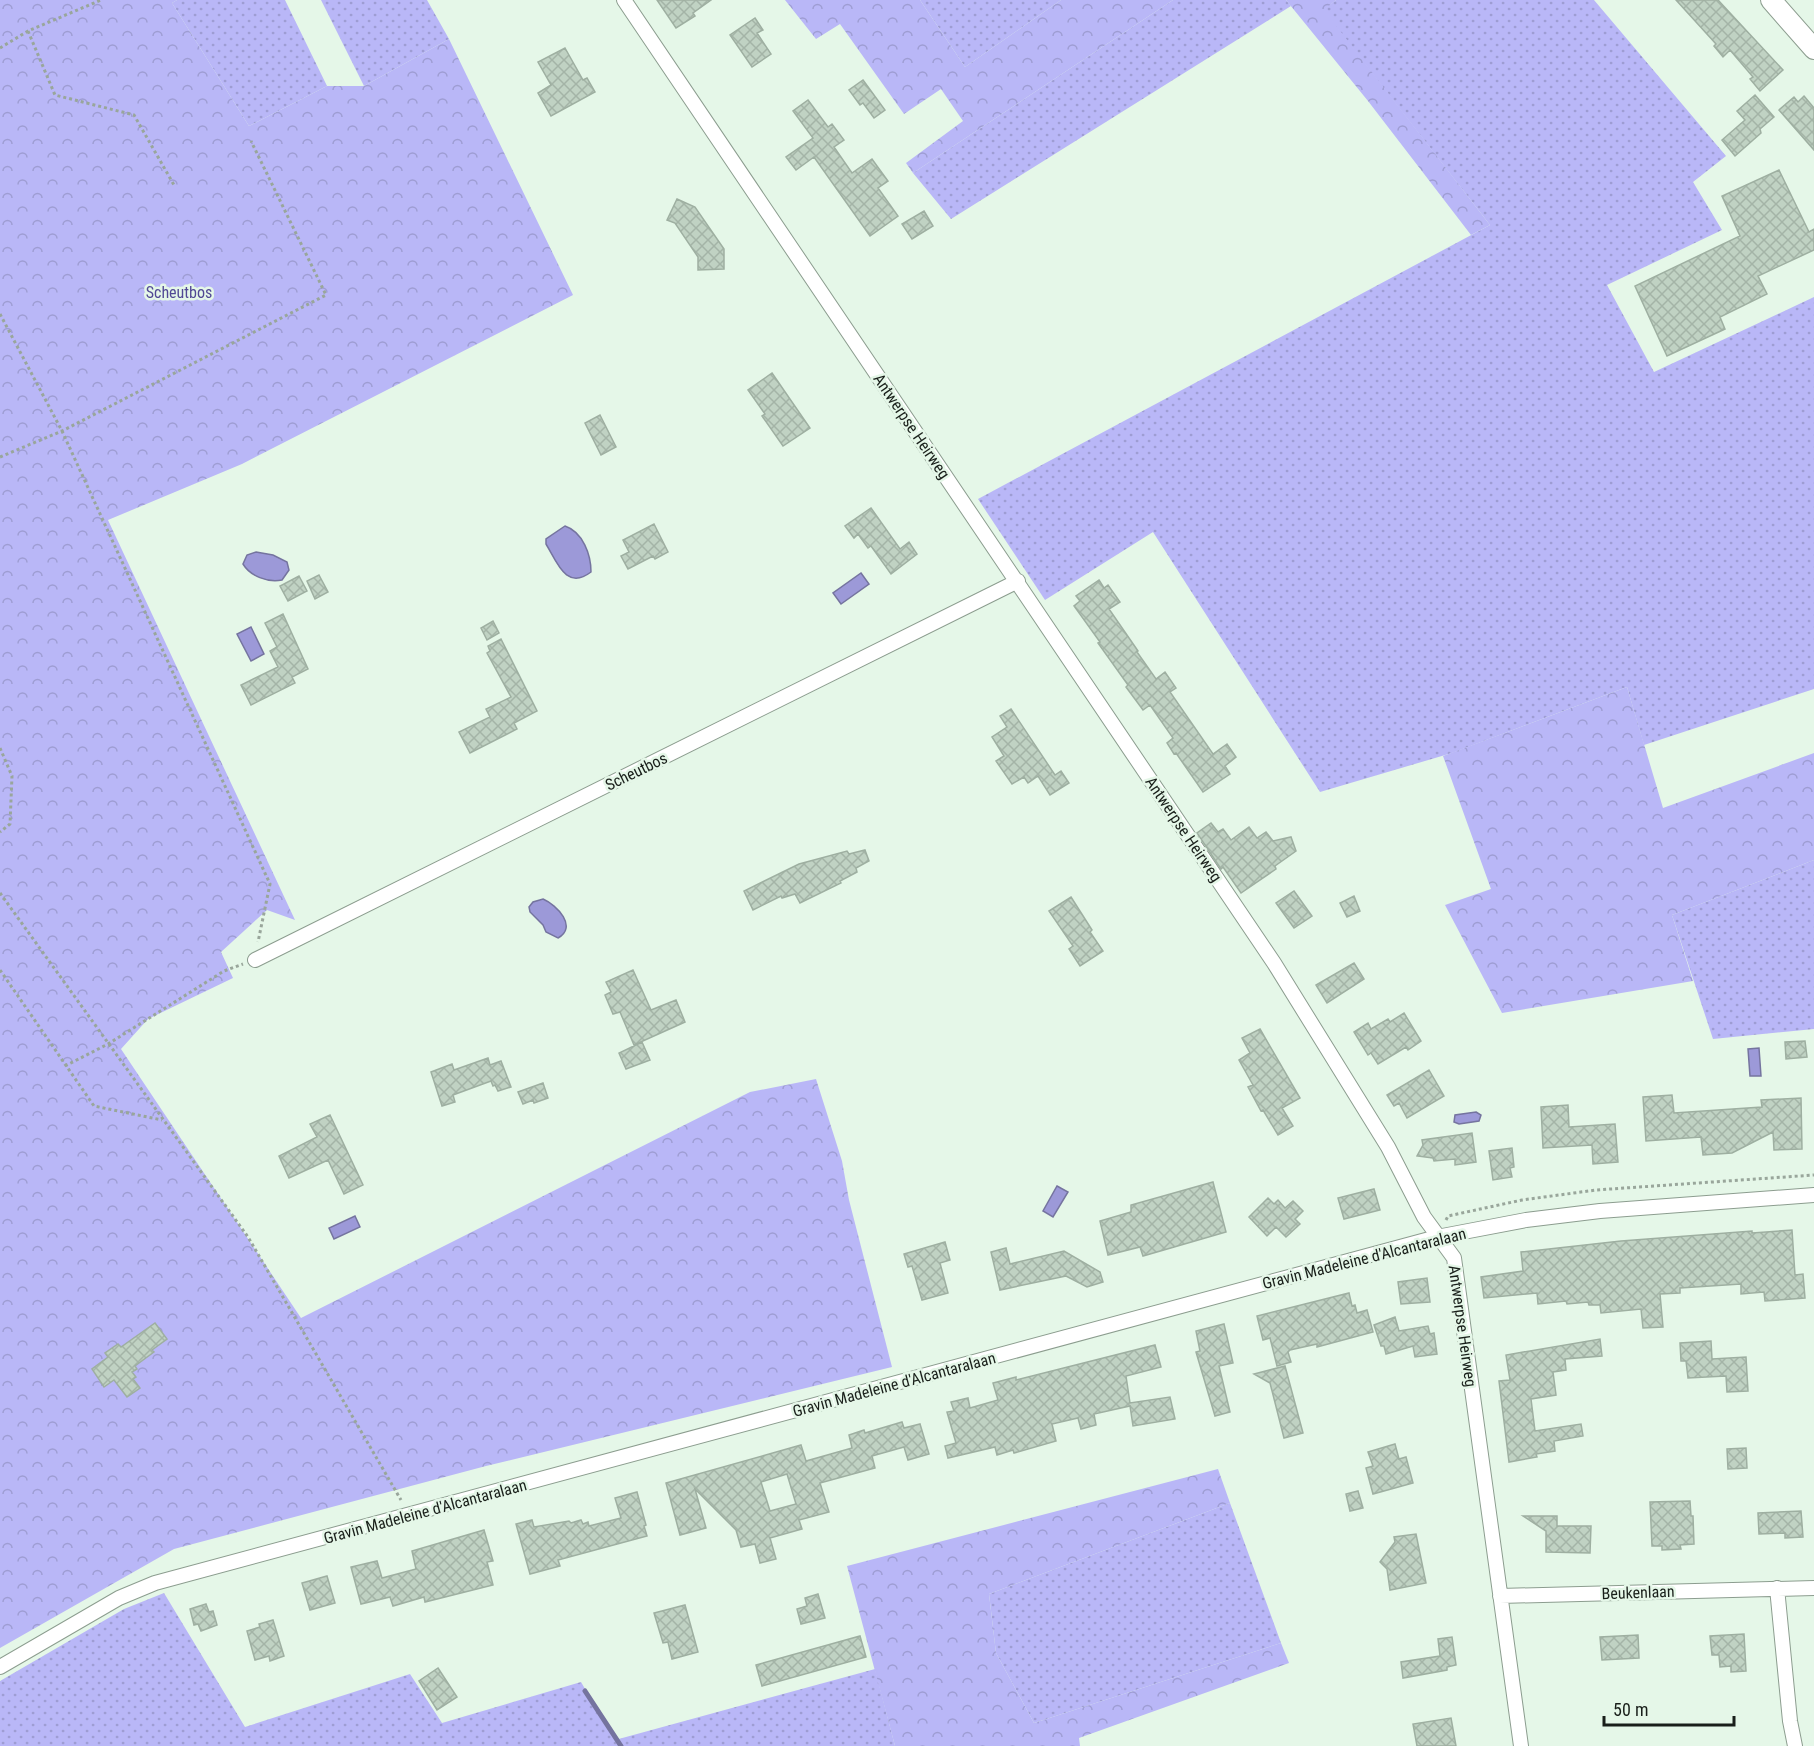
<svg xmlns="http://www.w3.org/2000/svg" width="1814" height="1746" viewBox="0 0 1814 1746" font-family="'Roboto Condensed',sans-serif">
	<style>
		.grass { fill: url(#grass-dots) }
		.forest { fill: url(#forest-crowns) }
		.water { fill: #9c99d8; stroke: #75749f; stroke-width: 1.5 }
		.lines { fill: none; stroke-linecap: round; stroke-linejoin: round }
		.stream { stroke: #75749f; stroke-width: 5 }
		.building { fill: url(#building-cross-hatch); stroke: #9eafa1; stroke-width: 1.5; fill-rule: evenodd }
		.street-casing { stroke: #8c9d8f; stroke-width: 16 }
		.secondary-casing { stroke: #8c9d8f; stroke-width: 22 }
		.path { stroke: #99a69b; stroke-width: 3; stroke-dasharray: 3 3; stroke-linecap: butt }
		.street { stroke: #fff; stroke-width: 14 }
		.secondary { stroke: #fff; stroke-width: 20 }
		.labels { text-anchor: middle; stroke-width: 5; stroke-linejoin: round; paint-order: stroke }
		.park-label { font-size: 16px; fill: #514894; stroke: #e5f7e8 }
		.street-label { font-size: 16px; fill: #191f1a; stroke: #e5f7e8 }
	</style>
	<defs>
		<pattern id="grass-dots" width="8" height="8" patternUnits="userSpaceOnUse" patternTransform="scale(1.5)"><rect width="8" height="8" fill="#b9b7f7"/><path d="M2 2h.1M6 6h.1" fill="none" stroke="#9e9dd3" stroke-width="1.8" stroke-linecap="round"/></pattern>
		<pattern id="forest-crowns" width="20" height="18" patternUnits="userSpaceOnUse" patternTransform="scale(1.5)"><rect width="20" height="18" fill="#b9b7f7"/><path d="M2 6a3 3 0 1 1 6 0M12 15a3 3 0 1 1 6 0" fill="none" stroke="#9e9dd3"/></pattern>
		<pattern id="building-cross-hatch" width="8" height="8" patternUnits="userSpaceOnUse" patternTransform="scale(1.5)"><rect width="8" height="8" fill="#c0d2c3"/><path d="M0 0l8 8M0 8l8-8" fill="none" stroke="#a4b4a7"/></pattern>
	</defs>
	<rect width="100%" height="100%" fill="#e5f7e8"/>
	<path class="grass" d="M177 0H285L327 86 249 126 172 3Z
		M321 0H427L449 39 364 86Z
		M920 0H1061L965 67Z
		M1173 0H1286L1291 6 951 219 913 173Z
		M1336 0H1594L1726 156 1693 182 1722 230 1607 285 1654 372 1814 297V689L1644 745 1627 687 1452 753 1320 792 1153 532 1045 600 978 499 1490 225 1323 10Z
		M1814 860V1029L1713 1039 1672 915Z
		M1230 1503 1281 1643 1034 1723 996 1653 989 1594Z
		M164 1593 245 1727 410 1674 442 1723 581 1682 615 1740 875 1669 895 1746H0V1681L124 1609Z"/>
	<path class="forest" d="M0 0H177L172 3 249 126 327 86H364L449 39 573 295 242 464 108 520 295 920 267 910 221 952 233 978 148 1019 121 1049 301 1318 750 1092 816 1079 842 1161 849 1200 892 1367 486 1466 174 1549 0 1648Z
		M785 0H920L965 67 1061 0H1173L913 173 906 163 963 121 941 89 904 114 840 24 816 39Z
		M1286 0H1336L1324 10 1490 225 1471 235 1368 101Z
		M1627 687 1663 808 1814 753V860L1672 915 1693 981 1502 1013 1445 905 1491 889 1443 756Z
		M1218 1469 1230 1503 989 1594 996 1653 1034 1723 1281 1643 1289 1663 1079 1738 1080 1746H895L847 1566Z"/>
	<path class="water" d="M565 526C583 532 591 555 591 572 566 591 557 562 546 544V539Z
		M256 552 273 555 287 562 289 570 282 580C268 583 250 576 243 564L247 555Z
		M861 573 869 584 841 604 833 593Z
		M251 627 264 654 251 661 237 634Z
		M543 899C557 905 578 927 558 938L546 932 543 925 530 912 529 907 533 902Z
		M1759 1048 1761 1076H1750L1748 1049Z
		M1476 1112 1481 1115 1479 1121 1459 1124 1454 1122 1455 1115Z
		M1057 1186 1068 1192 1053 1217 1043 1211Z
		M355 1216 360 1227 334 1239 329 1228Z"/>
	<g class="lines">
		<path class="stream" d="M585 1691 621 1746"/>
	</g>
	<path class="building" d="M657 0H711L693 13 695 16 676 28Z
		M1676 0H1718L1783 70 1760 91 1750 79 1753 77 1730 50 1723 57 1714 46 1716 44Z
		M755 18 763 30 757 33 771 54 752 67 730 35Z
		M565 48 583 80 587 78 595 92 551 116 538 93 551 85 538 62Z
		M863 80 885 110 874 118 863 103 860 105 849 90Z
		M1755 95 1774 117 1760 129 1761 133 1735 156 1722 140 1745 120 1737 111Z
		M1804 96 1814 108V150L1779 110 1794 97 1798 102Z
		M808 100 828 127 832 124 844 140 834 147 852 173 872 159 888 181 878 188 898 216 870 236 814 157 796 170 786 157 813 138 793 111Z
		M1779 170 1809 232 1814 229V250L1758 276 1767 294 1720 317 1725 329 1667 356 1635 286 1740 236 1722 196Z
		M677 199 695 207 724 249V269L698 270V257L675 223 667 220Z
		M924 211 933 226 912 239 902 224Z
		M772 373 810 428 783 446 762 416 765 414 748 390Z
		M600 415 616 447 601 455 585 423Z
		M871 508 900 549 909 542 917 554 891 574 871 546 868 548 858 534 854 538 845 526Z
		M654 524 668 552 655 559 653 556 628 569 621 556 629 552 623 540Z
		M319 575 328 592 315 599 307 581Z
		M299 576 307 591 288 601 280 586Z
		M1099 580 1104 588 1108 585 1120 602 1109 609 1138 651 1137 652 1156 679 1165 672 1176 688 1170 692 1213 754 1227 744 1236 757 1225 766 1230 774 1203 792 1176 753 1174 754 1167 743 1173 738 1150 705 1143 710 1126 687 1128 685 1098 643 1100 642 1074 606 1080 601 1076 596Z
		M283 614 308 669 292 677 295 683 251 705 241 685 278 667 270 651 277 647 265 623Z
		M493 621 499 633 487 640 481 628Z
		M501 639 537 711 514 723 517 729 470 753 459 732 490 717 486 709 511 697 487 653 490 651 488 646Z
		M1011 709 1055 775 1061 771 1069 783 1050 795 1038 776 1028 783 1024 777 1012 784 996 761 1004 756 992 737 1007 727 1000 716Z
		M1211 823 1218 832 1223 829 1231 840 1249 827 1257 838 1266 832 1273 841 1291 837 1296 851 1275 866 1276 869 1241 893 1223 867 1221 869 1197 833Z
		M865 850 869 861 856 868 857 872 840 881 841 883 800 903 795 894 782 898 781 896 753 910 744 891 799 864 847 851 849 854Z
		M1294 891 1312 916 1294 928 1276 903Z
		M1354 896 1360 911 1347 917 1340 903Z
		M1071 897 1092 930 1090 932 1103 951 1080 966 1069 949 1073 946 1049 911Z
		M1354 963 1364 979 1327 1003 1316 985Z
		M633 970 651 1010 676 1000 685 1022 634 1045 620 1012 613 1014 605 995 611 992 606 982Z
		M1404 1013 1421 1041 1408 1050 1406 1047 1378 1064 1371 1053 1368 1055 1354 1032 1368 1023 1371 1029 1388 1019 1390 1022Z
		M1260 1029 1300 1098 1282 1108 1293 1126 1278 1135 1263 1110 1261 1111 1248 1087 1253 1085 1239 1060 1250 1053 1242 1038Z
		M1805 1041 1807 1057 1786 1059 1785 1042Z
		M642 1042 650 1060 626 1069 619 1053Z
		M488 1058 490 1065 501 1061 511 1087 498 1091 495 1085 493 1086 491 1081 453 1095 455 1102 442 1106 431 1072 452 1064 454 1070Z
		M1429 1070 1444 1096 1407 1118 1399 1103 1394 1106 1387 1095Z
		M543 1083 548 1098 534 1103 533 1100 523 1104 518 1092Z
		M1672 1095 1674 1113 1762 1107 1761 1100 1801 1098 1802 1149 1774 1150 1773 1132 1732 1153 1703 1155 1701 1137 1646 1141 1643 1097Z
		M1568 1105 1569 1127 1615 1124 1618 1162 1593 1164 1592 1145 1543 1148 1541 1107Z
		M330 1115 363 1185 344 1194 328 1160 289 1178 279 1156 317 1137 310 1124Z
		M1472 1133 1476 1162 1455 1165V1159L1434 1161 1433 1158 1417 1156 1423 1145 1422 1140Z
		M1512 1148 1514 1167 1510 1168 1512 1177 1493 1180 1489 1151Z
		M1213 1182 1226 1232 1143 1256 1140 1247 1108 1255 1100 1221 1131 1212V1205Z
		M1374 1189 1380 1210 1344 1219 1338 1198Z
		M1268 1198 1274 1204 1278 1200 1285 1208 1293 1201 1303 1211 1295 1219 1300 1224 1286 1237 1276 1227 1267 1236 1249 1217Z
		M1792 1230 1795 1275 1803 1274 1805 1298 1765 1301 1764 1292 1741 1294V1284L1680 1288V1293L1660 1294 1663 1327 1643 1328 1641 1309 1601 1313 1600 1305H1589L1588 1302 1567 1304 1566 1301 1538 1304 1537 1293 1484 1298 1481 1277 1523 1271 1521 1252 1621 1241 1752 1231V1233Z
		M945 1242 950 1260 940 1263 948 1293 922 1300 912 1266 908 1267 904 1254Z
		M1006 1248 1010 1264 1064 1251 1100 1272 1103 1282 1087 1287 1066 1276 1000 1290 991 1252Z
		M1427 1278 1430 1302 1401 1304 1398 1282Z
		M1349 1293 1352 1306 1355 1305 1357 1313 1367 1310 1373 1332 1317 1347V1344L1290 1350 1288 1352 1291 1362 1277 1366 1270 1338 1263 1340 1257 1316Z
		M1395 1317 1399 1331 1428 1326 1430 1334 1434 1333 1437 1354 1415 1357 1413 1346 1386 1354 1384 1346H1381L1374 1325Z
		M155 1323 167 1339 152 1350 154 1352 135 1366 137 1369 132 1372 136 1377 133 1379 140 1388 127 1397 114 1380 104 1387 92 1369 108 1357 105 1353 118 1344 121 1347Z
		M1224 1324 1233 1363 1219 1366 1230 1412 1215 1416 1196 1352 1200 1351 1196 1331Z
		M1600 1339 1602 1356 1565 1359 1566 1370 1553 1372 1556 1395 1531 1399 1535 1431 1581 1424 1583 1436 1554 1441 1555 1451 1536 1454 1537 1457 1509 1462 1499 1381 1510 1380 1506 1355Z
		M1711 1341 1712 1359 1746 1357 1748 1391 1727 1392 1726 1376 1688 1378 1686 1361H1681L1680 1343Z
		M1155 1345 1161 1367 1126 1376 1130 1403 1170 1397 1175 1419 1133 1426 1130 1406 1094 1414 1096 1425 1081 1429 1078 1418 1052 1424 1056 1441 1014 1453 1013 1450 997 1455 995 1447 948 1458 945 1446 956 1443 947 1412 954 1411 951 1402 968 1398 970 1408 998 1400 993 1383 1016 1377V1380Z
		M1285 1366 1303 1433 1284 1438 1270 1383 1254 1374Z
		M902 1422 904 1428 920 1424 929 1454 908 1460 904 1447 872 1456 875 1468 820 1483 829 1512 799 1520 802 1529 770 1538 776 1559 760 1563 755 1544 741 1547 736 1530 695 1489 706 1528 680 1535 666 1483 801 1445 806 1461 852 1448 849 1435 864 1430 865 1433ZM787 1474 796 1504 770 1511 761 1482Z
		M1395 1444 1399 1459 1406 1457 1413 1483 1373 1494 1366 1468 1373 1466 1368 1452Z
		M1746 1448 1747 1468 1728 1469 1727 1449Z
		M1358 1491 1363 1508 1350 1511 1346 1494Z
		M637 1492 646 1525 644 1526 647 1536 558 1560 560 1566 530 1574 516 1524 532 1520 534 1527 569 1521 571 1523 581 1520 583 1524 588 1522 589 1526 621 1518 615 1498Z
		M1690 1501 1691 1516H1693L1694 1544 1680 1545 1681 1549 1662 1550V1546H1652L1650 1502Z
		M1801 1511 1803 1537 1785 1538V1533L1759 1534 1758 1513Z
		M1523 1516H1557V1526H1591L1590 1553 1546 1552V1531Z
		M484 1530 493 1561 487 1562 493 1585 425 1602 424 1597 393 1606 390 1597 361 1604 351 1567 377 1561 382 1578 416 1569 412 1551Z
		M1416 1534 1426 1583 1390 1590 1387 1569 1380 1562 1395 1542 1394 1537Z
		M327 1576 335 1603 310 1610 302 1583Z
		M818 1594 825 1618 801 1624 797 1609 807 1606 805 1598Z
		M206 1604 209 1612 213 1611 217 1625 201 1631 198 1624 194 1625 190 1609Z
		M685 1605 698 1652 672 1659 668 1642 663 1643 654 1613Z
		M273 1620 284 1656 270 1661 269 1656 255 1660 247 1631 260 1627 259 1624Z
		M1744 1634 1746 1671 1731 1672V1666L1720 1667 1719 1655H1712L1710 1636Z
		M1638 1635 1639 1658 1602 1660 1600 1637Z
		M860 1636 866 1657 762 1686 756 1665Z
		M1452 1637 1456 1665 1447 1667V1670L1403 1678 1401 1662 1440 1656 1438 1639Z
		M438 1668 457 1697 437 1710 419 1681Z
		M1451 1718 1456 1746H1417L1413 1724Z"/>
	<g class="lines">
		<g class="street-casing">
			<path id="street" d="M624 0 1274 963 1388 1147 1424 1217 1454 1258 1521 1746
				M255 960 1018 581
				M1777 1588 1790 1721 1795 1746
				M1500 1596 1814 1588
				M0 1667 119 1598 155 1583 1437 1237 1526 1220 1600 1211 1814 1195"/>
		</g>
		<g class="secondary-casing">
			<path id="secondary" d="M1771 0 1814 49"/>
		</g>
		<path class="path" d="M28 31 55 95 134 115 174 185
			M0 48 28 31 101 0
			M0 314 62 431 270 884 258 942
			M0 457 62 431 326 295 251 141
			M0 748 12 776 10 824 0 832
			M0 893 248 1237 401 1500
			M0 970 94 1106 162 1120
			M65 1066 108 1044 224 971 243 964
			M1446 1220 1448 1216 1522 1200 1596 1190 1814 1175"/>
		<use href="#street" class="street"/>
		<use href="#secondary" class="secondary"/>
	</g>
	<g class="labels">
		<g class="park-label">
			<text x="179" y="298">Scheutbos</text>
		</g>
		<g class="street-label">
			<text transform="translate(912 426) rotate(56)" y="6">Antwerpse Heirweg</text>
			<text transform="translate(636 771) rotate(-26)" y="6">Scheutbos</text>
			<text transform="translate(1184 829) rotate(56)" y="6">Antwerpse Heirweg</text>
			<text transform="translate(1364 1258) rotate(-14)" y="6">Gravin Madeleine d'Alcantaralaan</text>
			<text transform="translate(1463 1326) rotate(82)" y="6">Antwerpse Heirweg</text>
			<text transform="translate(894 1384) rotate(-15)" y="6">Gravin Madeleine d'Alcantaralaan</text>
			<text transform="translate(425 1511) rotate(-15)" y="6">Gravin Madeleine d'Alcantaralaan</text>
			<text transform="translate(1638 1592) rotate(-2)" y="6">Beukenlaan</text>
		</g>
	</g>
	<path d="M1604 1716v9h130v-9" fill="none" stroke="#191f1a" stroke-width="3"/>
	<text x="1613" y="1716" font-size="18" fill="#191f1a" stroke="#e5f7e8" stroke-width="4.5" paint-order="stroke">50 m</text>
</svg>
